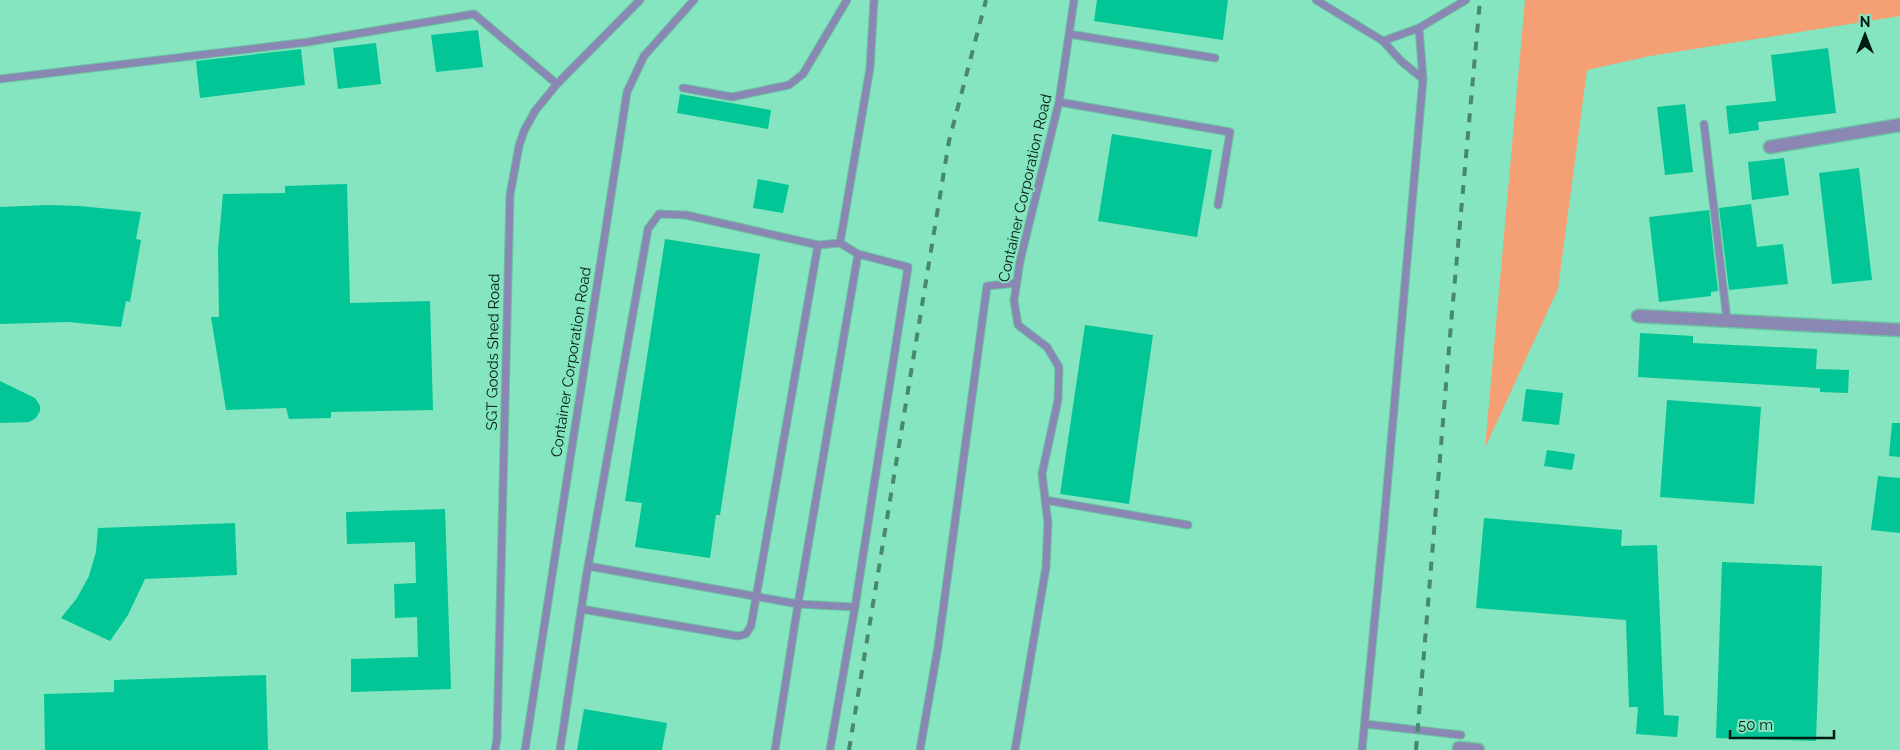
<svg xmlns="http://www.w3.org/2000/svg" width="1900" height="750" viewBox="0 0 1900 750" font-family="Raleway,sans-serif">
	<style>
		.green { fill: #f59f74 }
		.building { fill: #02c695 }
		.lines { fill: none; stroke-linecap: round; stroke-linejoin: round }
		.lane-casing { stroke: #6cc1a0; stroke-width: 9 }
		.street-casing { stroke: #6cc1a0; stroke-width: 15 }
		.lane { stroke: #8a87b4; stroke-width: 7 }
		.street { stroke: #8a87b4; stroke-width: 12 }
		.rail { stroke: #47886f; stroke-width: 4; stroke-dasharray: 9 9; stroke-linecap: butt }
		.labels { text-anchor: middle; stroke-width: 4; stroke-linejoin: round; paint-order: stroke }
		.street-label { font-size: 15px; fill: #001b11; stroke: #84e5c0 }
	</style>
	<rect width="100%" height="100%" fill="#84e5c0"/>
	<path class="green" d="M1525 0H1900V16L1650 56 1587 70 1558 289 1485 448Z"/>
	<path class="building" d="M1097 0H1228L1223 40 1094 21Z
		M478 30 483 67 436 72 431 35Z
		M376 43 381 84 338 89 333 48Z
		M1828 48 1836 113 1758 122 1759 130 1729 134 1726 106 1776 101 1771 55Z
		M301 49 305 85 200 98 196 61Z
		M680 94 771 110 768 129 677 113Z
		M1685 104 1693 172 1665 175 1657 107Z
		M1112 134 1212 150 1197 237 1098 221Z
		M1784 158 1789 195 1752 200 1748 162Z
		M1859 168 1872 280 1832 284 1819 173Z
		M758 179 789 185 783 213 753 208Z
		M347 184 350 303 430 301 433 410 331 412V418L289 419 286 408 226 410 211 317H219L218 249 223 194 285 193V186Z
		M1751 204 1757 247 1783 244 1788 284 1729 290 1719 208Z
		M48 205 79 206 141 212 136 239 141 240 130 302 126 301 121 327 68 322 0 324V207Z
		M1709 210 1718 291 1711 292V296L1659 302 1649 217Z
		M665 239 760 254 720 515H716L710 558 635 547 642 503 625 501Z
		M1085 325 1153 335 1129 504 1060 494Z
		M1640 333 1693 336V343L1817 349 1816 369 1849 370 1848 393 1820 392V388L1638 377Z
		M0 381 35 398 40 406V411L36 418 29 422 0 423Z
		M1526 389 1563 393 1559 425 1522 421Z
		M1667 400 1761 407 1754 504 1660 497Z
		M1892 423H1900V457L1889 456Z
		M1547 450 1575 454 1572 470 1544 466Z
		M1878 476 1900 478V533L1871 530Z
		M445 509 451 689 351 692V659L418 657 417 617 395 618 394 584 416 583 415 542 347 544 346 512Z
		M1484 518 1622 530 1621 546 1657 545 1664 715 1679 716 1677 737 1636 734 1638 707H1629L1626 620 1476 608Z
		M235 523 237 575 145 579 128 615 110 641 61 618 77 598 89 576 96 552 98 528Z
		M1722 562 1822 566 1816 741 1716 738Z
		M266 675 268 750H45L44 694 114 692V680Z
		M584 709 667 723 662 750H577Z"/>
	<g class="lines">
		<g class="lane-casing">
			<path id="lane" d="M1316 0 1383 41 1401 61 1423 79 1383 534 1362 750
				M1419 28 1423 79
				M1069 34 1215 58
				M1383 41 1419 28 1466 0
				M0 79 308 42 474 14 557 84
				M683 88 732 97 789 85 803 74 847 0
				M1059 102 1230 132 1218 205
				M1704 124 1727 320
				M840 243 858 254 798 604 855 607 908 267 858 254
				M1045 500 1188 525
				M588 566 798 604 775 750
				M581 609 738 636 746 634 751 626 818 245
				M1365 724 1461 735
				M495 750 497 739 510 195 519 146 524 131 535 111 557 84 640 0
				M525 750 627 92 644 56 694 0
				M560 750 586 578 648 229 659 214 686 215 818 245 840 243 870 68 874 0
				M830 750 855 607
				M920 750 938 647 987 286 1017 283
				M1015 750 1046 567 1048 523 1042 474 1058 400 1059 367 1047 347 1018 325 1014 301 1020 261 1059 102 1074 0"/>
		</g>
		<g class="street-casing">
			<path id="street" d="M1770 147 1900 125
				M1638 316 1900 330
				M1459 748 1478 750"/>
		</g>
		<use href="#lane" class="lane"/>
		<use href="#street" class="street"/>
		<path class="rail" d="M849 750 949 141 986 0
			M1416 750 1451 324 1480 0"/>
	</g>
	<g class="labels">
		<g class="street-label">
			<text transform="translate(1025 188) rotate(-77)" y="5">Container Corporation Road</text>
			<text transform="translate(493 352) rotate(-89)" y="5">SGT Goods Shed Road</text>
			<text transform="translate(571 362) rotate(-81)" y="5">Container Corporation Road</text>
		</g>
	</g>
	<g transform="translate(1865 35)" stroke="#84e5c0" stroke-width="4" paint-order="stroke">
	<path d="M0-4L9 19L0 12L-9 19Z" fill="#001b11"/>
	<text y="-8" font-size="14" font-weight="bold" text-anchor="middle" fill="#001b11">N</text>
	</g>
	<path d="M1730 730v8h104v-8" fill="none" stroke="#001b11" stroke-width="2.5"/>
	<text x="1738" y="730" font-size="15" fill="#001b11" stroke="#84e5c0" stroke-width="4" paint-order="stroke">50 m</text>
</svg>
